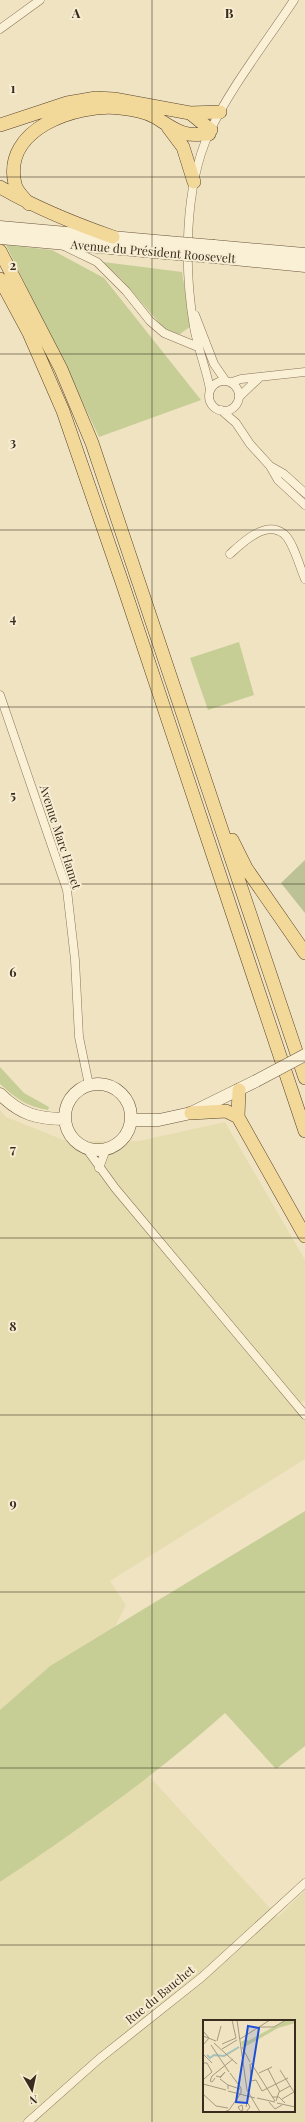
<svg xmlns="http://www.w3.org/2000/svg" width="305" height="2122" viewBox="0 0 305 2122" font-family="'Playfair Display',serif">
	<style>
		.farmland { fill: #e5ddaf; fill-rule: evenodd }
		.green { fill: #c6ce96 }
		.cemetery { fill: #bcc295 }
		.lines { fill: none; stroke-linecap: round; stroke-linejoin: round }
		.minor-casing { stroke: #8a7459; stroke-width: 9 }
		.secondary-casing { stroke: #6b553c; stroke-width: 13 }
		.primary-casing { stroke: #57422d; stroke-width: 14 }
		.minor { stroke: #faf0d6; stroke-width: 8 }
		.secondary { stroke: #faf0d6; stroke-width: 12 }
		.primary { stroke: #f3d999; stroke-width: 13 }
		.secondary-bridge-casing { stroke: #6b553c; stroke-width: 13; stroke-linecap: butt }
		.secondary-bridge { stroke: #faf0d6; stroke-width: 12 }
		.grid { fill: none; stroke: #392b1d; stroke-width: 1; stroke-opacity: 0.55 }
		.labels { text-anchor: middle; stroke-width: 4; stroke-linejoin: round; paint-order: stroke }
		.street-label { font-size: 12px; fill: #392b1d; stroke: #f6edd2 }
		.inset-river { fill: none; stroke: #a5c2ba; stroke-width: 2 }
		.inset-road { fill: none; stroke: #a69980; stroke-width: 1 }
		.view { fill: #1d4ed8; fill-opacity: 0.15; stroke: #1d4ed8; stroke-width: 2 }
		.inset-edge { fill: none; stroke: #392b1d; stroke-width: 2 }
		.grid-label { font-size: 13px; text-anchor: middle; font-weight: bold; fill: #392b1d; stroke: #f6edd2; stroke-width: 4; stroke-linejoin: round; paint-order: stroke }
	</style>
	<rect width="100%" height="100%" fill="#efe3c2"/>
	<path class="farmland" d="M0 1110 6 1117 66 1141H139L225 1122 305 1260V1400L295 1407 305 1421V1459L110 1581 126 1605 114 1629 50 1666 0 1710Z
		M149 1776 278 1917 305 1890V2122H0V1882L96 1816ZM204 2021H294V2111H204Z"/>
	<path class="green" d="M6 245 52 250 104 278 201 400 99 437 72 380Z
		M103 262 182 272 191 326 180 334 168 333 122 280Z
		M239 642 254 695 208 710 190 658Z
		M0 1067 24 1093 49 1107 48 1110C28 1107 15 1098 0 1084Z
		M305 1511V1746L276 1769 225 1713C155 1776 78 1830 0 1882V1710L50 1666Z"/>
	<path class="cemetery" d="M305 860V913L281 883Z"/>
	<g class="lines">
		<g class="minor-casing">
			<path id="minor" d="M0 29 40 0
				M64 246 97 262 126 291 150 321 164 333 198 347
				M195 315 214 364 225 380
				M209 396a15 15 0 1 1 30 0a15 15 0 1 1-30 0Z
				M232 382 241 379 305 372
				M210 389C206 368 198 349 194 327 184 269 184 188 209 133 230 88 267 41 294 0
				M239 397 259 378
				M221 410 236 423 250 444 270 466 278 480 305 505
				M270 466 284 474 305 493
				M230 554C242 543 266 519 284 534 293 541 300 568 305 579
				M0 695 67 890 75 960 79 1037 89 1085
				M86 1148 115 1188 305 1415
				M99 1168 106 1149
				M28 2122 99 2059 202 1977 305 1883"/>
		</g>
		<g class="secondary-casing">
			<path id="secondary" d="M0 227 167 242
				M0 238 166 253
				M214 246 305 254
				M214 257 305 266
				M65 1117a33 33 0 1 1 66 0a33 33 0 1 1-66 0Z
				M0 1094C20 1114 37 1119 65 1119
				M131 1120H159L191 1113 256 1081"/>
		</g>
		<g class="primary-casing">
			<path id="primary" d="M190 113 211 130
				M0 125 67 103 96 98 114 99 190 113 220 112
				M168 127 183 147 194 182
				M0 187C36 208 73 223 113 237
				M29 204C25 199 16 191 15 184 2 129 76 103 120 108 132 109 144 111 155 117 165 123 176 132 188 134 194 135 202 134 209 134
				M0 251 61 369 92 443 305 1078
				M0 279 29 333 63 411 123 585 305 1131
				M232 840 246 868 305 953
				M239 1090 238 1117 305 1236
				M191 1113 226 1111 238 1117"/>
		</g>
		<use href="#minor" class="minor"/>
		<use href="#secondary" class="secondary"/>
		<use href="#primary" class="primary"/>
		<g class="secondary-bridge-casing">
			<path id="secondary-bridge" d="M167 242 214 246
				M166 253 214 257
				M256 1081 305 1055"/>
		</g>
		<use href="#secondary-bridge" class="secondary-bridge"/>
	</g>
	<path class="grid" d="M152 0V2122M0 177H305M0 354H305M0 530H305M0 707H305M0 884H305M0 1061H305M0 1238H305M0 1415H305M0 1592H305M0 1768H305M0 1945H305"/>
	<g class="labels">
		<g class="street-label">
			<text transform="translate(153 252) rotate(5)" y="4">Avenue du Président Roosevelt</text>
			<text transform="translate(60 837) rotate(72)" y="4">Avenue Marc Hamet</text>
			<text transform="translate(160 1995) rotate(-39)" y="4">Rue du Bauchet</text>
		</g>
	</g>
	<g transform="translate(203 2020)">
		<rect width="92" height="92" fill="#efe3c2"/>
		<path d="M83 0H92V3L75 8 40 28 38 22 44 19 45 21Z" fill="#c6ce96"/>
		<path class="inset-river" d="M4 35 7 38 11 35 21 36 36 27"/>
		<path class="inset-road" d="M34 0 44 70 57 92M56 7H71L83 0M0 11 6 18 0 25M0 16 13 21M37 19 67 0M14 21 18 6M11 23 34 44M19 24 33 18 29 0M8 25 26 52M39 27 47 42M19 29 34 20M0 34 9 43M1 43H4L9 52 1 59M48 43 72 81M47 44 48 60M65 49 77 72M77 50 91 72 79 79M56 53 69 47M13 56 17 57 22 52 17 58M12 58 9 62 7 61 9 56 30 39M17 59 25 65V69M48 61 53 60 59 71 85 58M0 64 23 70M25 65 37 69M25 71 52 78M0 74 13 86 25 88M69 77H76L82 83M54 78 72 82M73 81 76 72 87 66M66 82 72 89 79 85M74 83 92 87M21 92 26 90 38 73V68L27 53M35 92 40 90 39 85 35 87 37 90M43 92 47 87 44 82 43 87"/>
		<path class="view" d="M45 6 56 8 44 83 33 82Z"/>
		<rect width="92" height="92" class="inset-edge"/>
	</g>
	<g class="grid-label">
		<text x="76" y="18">A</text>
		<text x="229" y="18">B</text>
		<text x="13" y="93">1</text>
		<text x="13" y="270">2</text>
		<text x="13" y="447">3</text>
		<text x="13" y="623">4</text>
		<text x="13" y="800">5</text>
		<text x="13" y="977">6</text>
		<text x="13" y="1154">7</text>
		<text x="13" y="1331">8</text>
		<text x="13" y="1508">9</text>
	</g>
	<g transform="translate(32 2090) rotate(171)" stroke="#f6edd2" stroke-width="3" paint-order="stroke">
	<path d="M0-3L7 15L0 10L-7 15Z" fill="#392b1d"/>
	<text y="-6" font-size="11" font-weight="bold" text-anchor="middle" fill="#392b1d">N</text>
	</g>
</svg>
